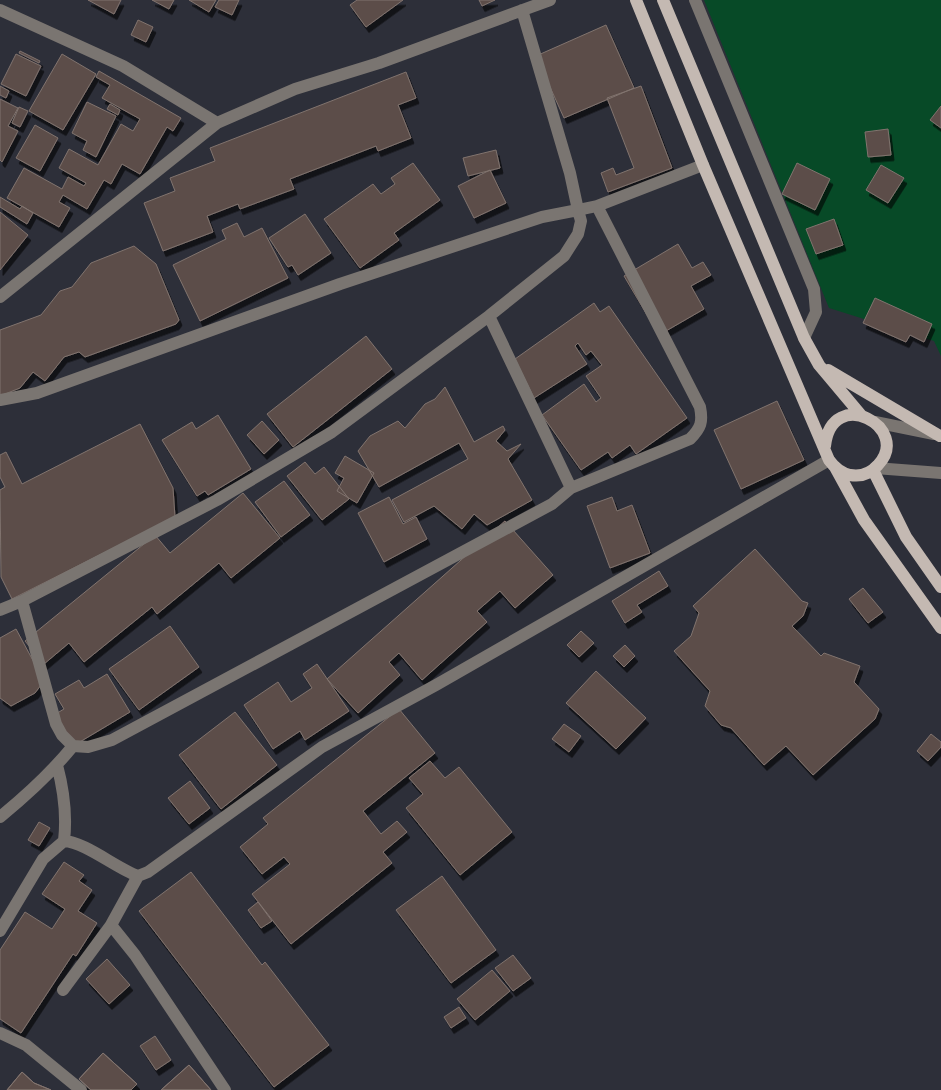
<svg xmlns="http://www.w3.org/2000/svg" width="941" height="1090" viewBox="0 0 941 1090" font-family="'Asap Condensed',sans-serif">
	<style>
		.green { fill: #074a27 }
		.building { fill: #5b4e49; stroke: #81736e; filter: url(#shadow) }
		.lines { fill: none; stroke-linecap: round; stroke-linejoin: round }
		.minor { stroke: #7a7571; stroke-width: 12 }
		.major { stroke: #c4b9b2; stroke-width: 12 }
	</style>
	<defs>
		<filter id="shadow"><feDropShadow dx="3" dy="5.5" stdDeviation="0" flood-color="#0009"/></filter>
	</defs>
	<rect width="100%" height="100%" fill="#2d2f39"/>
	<path class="green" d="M704 0H941V356L934 341 829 308Z"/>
	<path class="building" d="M88 0H121L114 14Z
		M152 0H174L169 9Z
		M189 0H216L209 12Z
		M219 0H239L232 15 215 7Z
		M357 0H403L366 27 350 5Z
		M479 0H495L482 6Z
		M138 20 153 27 146 42 131 35Z
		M606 25 634 88 564 118 536 56Z
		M20 51 40 61 39 63 19 53Z
		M16 54 41 66 26 96 1 84Z
		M62 54 96 74 63 130 29 111Z
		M99 71 181 118 173 131 167 127 140 174 122 164 111 184 104 180 87 209 63 195 59 202 70 208 59 227 7 198 24 168 62 189 68 177 84 186 86 183 59 168 69 149 98 165 121 124 133 131 140 119 102 98 110 85 96 77Z
		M406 72 416 98 398 105 411 138 378 151 376 146 290 179 294 189 240 209 238 204 207 216 213 232 163 251 144 203 175 191 170 178 215 161 210 148Z
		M0 86 9 91 6 98 0 95Z
		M641 86 672 168 608 192 601 173 613 168 616 175 634 168 607 98Z
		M0 99 18 108 8 126 18 131 2 162 0 160Z
		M87 102 116 116 96 157 83 150 87 141 72 133Z
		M110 104 120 110 118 115 107 109Z
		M941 106V128L930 120Z
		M19 107 28 111 20 127 12 123Z
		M35 125 58 138 40 171 16 158Z
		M888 129 891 155 868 157 865 132Z
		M496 150 500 168 468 176 463 158Z
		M413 163 440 200 394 233 399 240 360 268 324 219 373 184 381 194 395 184 391 178Z
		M797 163 830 179 815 210 782 194Z
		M881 165 904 178 888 203 866 190Z
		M490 170 506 203 474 218 458 186Z
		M0 197 20 209 22 206 33 213 27 224 0 207Z
		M0 212 28 235 0 270Z
		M305 214 331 253 298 275 292 265 288 267 269 238Z
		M834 219 843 245 816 254 806 229Z
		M237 223 244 237 262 228 288 278 200 321 173 265 226 239 222 230Z
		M678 244 692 268 703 262 711 275 691 286 704 309 659 335 624 276Z
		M134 246 156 264 179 320 176 324 85 357 79 352 64 357 45 381 33 372 20 388 0 396V330L41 315 60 291 72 287 91 263Z
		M875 298 932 324 924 342 910 335 906 342 863 323Z
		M594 303 600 312 609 306 687 418 636 454 630 445 612 458 608 452 581 470 542 415 584 384 596 402 601 398 586 376 602 365 591 351 586 355 578 343 575 346 587 364 534 398 515 359Z
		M366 336 392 369 293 447 267 414Z
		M445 387 474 442 503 426 505 430 496 441 507 451 521 444 508 459 532 500 487 525 474 514 462 529 434 506 404 522 392 500 468 459 459 443 379 487 358 451 370 436 398 421 405 428 425 404 435 399Z
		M777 401 804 460 741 489 714 430Z
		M218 415 251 469 208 495 205 491 197 496 162 440 192 422 196 429Z
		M262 421 279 440 264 454 247 435Z
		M140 424 173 488 175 517 12 599 1 577 0 490 5 487 0 477V455L6 452 22 484Z
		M345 456 374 473 357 503 337 491 344 478 335 473Z
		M305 462 315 474 324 467 349 499 322 520 287 476Z
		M284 481 310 515 281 537 255 502Z
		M243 493 280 538 231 578 219 563 157 614 152 607 84 662 69 643 44 664 25 641 155 535 170 553Z
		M389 497 403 524 416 517 427 539 384 562 358 513Z
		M612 497 617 511 632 505 650 553 610 568 587 506Z
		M505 521 553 575 515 608 500 591 477 611 487 622 422 680 399 653 389 662 400 675 358 713 327 679Z
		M755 549 802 601 808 603 803 616 792 626 821 656 824 653 860 666 854 682 879 709 875 719 813 775 786 746 764 765 731 728 721 725 705 706 710 691 674 651 691 636 699 613 693 606Z
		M659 571 668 586 637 605 642 612 625 623 612 601Z
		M863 588 883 612 868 623 849 599Z
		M170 626 199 667 139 710 109 669Z
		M16 629 44 681 35 693 11 706 0 698V638Z
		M581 631 594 643 579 657 567 645Z
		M625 645 635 656 624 667 613 656Z
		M317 664 349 711 305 740 300 731 273 749 244 705 278 682 291 702 312 688 303 674Z
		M596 671 646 718 616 749 566 703Z
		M107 674 130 712 73 746 54 715 64 709 55 694 79 680 84 688Z
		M399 709 435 753 363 811 381 834 397 821 407 832 383 852 392 863 291 944 252 894 290 864 284 857 262 874 240 847 268 824 263 818Z
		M235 712 277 765 221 809 179 755Z
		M564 724 581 736 569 752 552 739Z
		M931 734 941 742V747L928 761 917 751Z
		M430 761 445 778 459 767 512 832 460 875 406 808 423 794 409 778Z
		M190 781 210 808 189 824 168 798Z
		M39 822 50 828 39 846 28 840Z
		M64 862 84 875 79 881 92 890 78 911 97 923 76 956 73 954 21 1033 0 1019V950L25 912 52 929 65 909 42 894Z
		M191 872 262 965 265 962 329 1045 274 1087 139 911Z
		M442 876 496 950 451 983 396 910Z
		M258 902 272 921 261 928 248 910Z
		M513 955 531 978 513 991 495 968Z
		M107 959 130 985 109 1004 86 979Z
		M492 970 510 991 475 1020 457 999Z
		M459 1007 466 1018 451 1028 444 1017Z
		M155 1036 171 1060 156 1070 140 1046Z
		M103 1053 137 1084 131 1090H91L79 1079Z
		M103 1053 137 1084 131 1090H91L79 1079Z
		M189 1065 211 1090H161Z
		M189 1065 211 1090H161Z
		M22 1072 34 1083 51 1090H7Z
		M22 1072 34 1083 51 1090H7Z"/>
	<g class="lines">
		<path class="minor" d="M695 0 814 289 816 312 804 338
			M0 10 123 66 217 123
			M0 297 217 123 295 89 379 63 550 0
			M0 400 37 393 340 284 542 217 578 210 570 173 522 10
			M875 422 934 434
			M875 468 941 473
			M571 488 690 439C701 428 703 422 700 407L597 206
			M22 601 56 724 62 735 73 746 88 747 112 740 552 504 571 488 489 316
			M0 610 22 601 217 500 332 432 489 316 564 256 578 234 581 221 578 210 597 206 703 165
			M57 765C64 791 67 815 64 841
			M0 817C27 795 51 773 73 746
			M111 925 135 955 225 1090
			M0 931 43 859 64 841C85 842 116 868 138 876L148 872 322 747 436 685 829 460
			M63 990 111 925 138 876
			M0 1033 26 1045 81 1090"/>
		<path class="major" d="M636 0 703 165 829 460C834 467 841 473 850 475 861 477 871 473 878 465 913 428 832 384 825 446
			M663 0 804 338 819 365 861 415
			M828 370 940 436
			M835 467 864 520 941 628
			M873 470 906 537 941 587"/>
	</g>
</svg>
